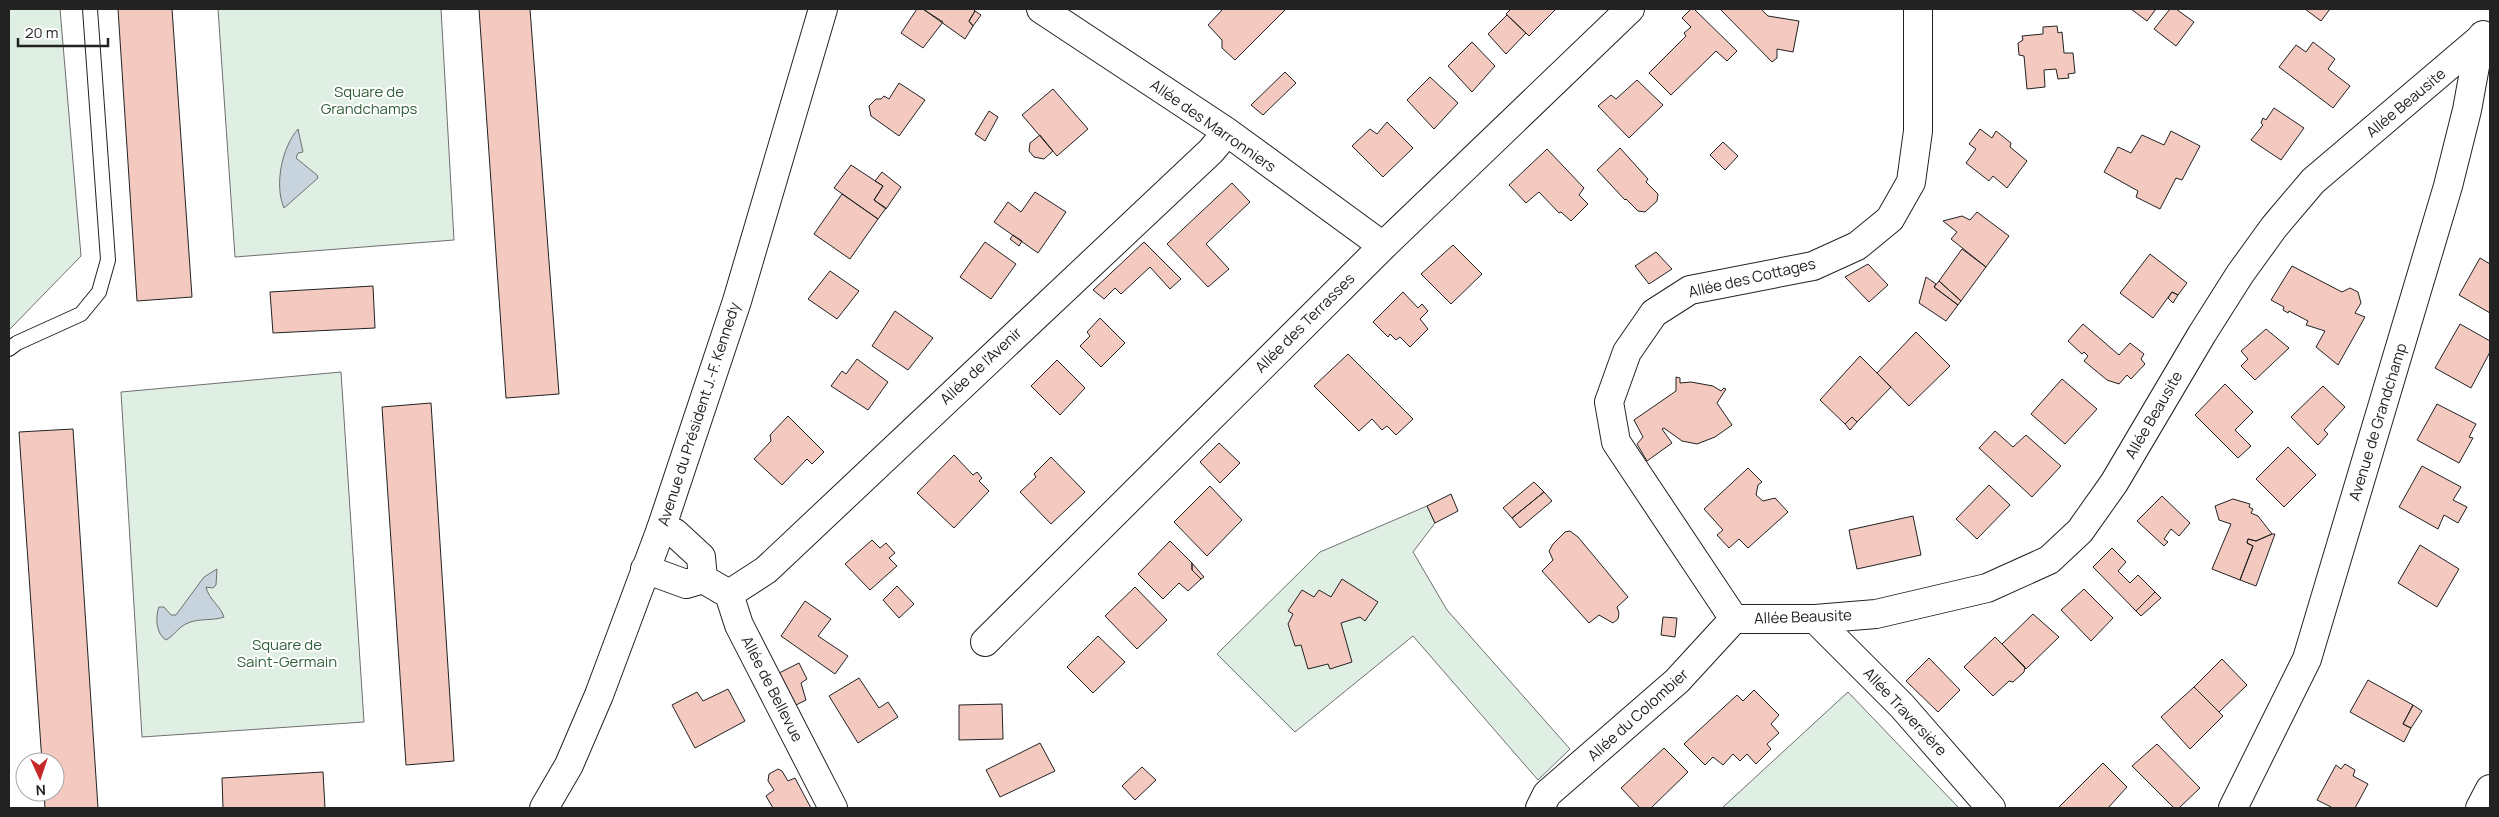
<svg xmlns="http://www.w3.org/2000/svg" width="2499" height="817" viewBox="0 0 2499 817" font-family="Manrope,sans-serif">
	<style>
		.green { fill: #e0efe3; stroke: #6f6f6f }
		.water { fill: #c7d3dd; stroke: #6f6f6f }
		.building { fill: #f3c9c0; stroke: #222 }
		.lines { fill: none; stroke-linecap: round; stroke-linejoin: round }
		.service-casing { stroke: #222; stroke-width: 16 }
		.minor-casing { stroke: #222; stroke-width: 30 }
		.secondary-casing { stroke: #222; stroke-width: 30 }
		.service { stroke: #fff; stroke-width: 14 }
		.minor { stroke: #fff; stroke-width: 28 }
		.secondary { stroke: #fff; stroke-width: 28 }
		.labels { text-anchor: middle; stroke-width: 4; stroke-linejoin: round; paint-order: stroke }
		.park-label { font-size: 15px; fill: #2f5e38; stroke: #fff }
		.street-label { font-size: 15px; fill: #222; stroke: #fff }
	</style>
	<rect width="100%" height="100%" fill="#fff"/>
	<path class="green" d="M9 9H60L81 256 9 330Z
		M218 9H441L454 240 235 257Z
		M341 372 364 722 142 737 121 392Z
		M1427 506 1435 523 1413 552 1447 610 1570 749 1538 780 1413 636 1295 732 1217 654 1320 552Z
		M1848 692 1959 808H1722Z"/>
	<path class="water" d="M298 129 303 152 298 153 296 158 317 175 318 178 284 208C274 185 282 147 298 129Z
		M217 569 216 585 213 588 206 587C209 600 220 605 224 617 214 621 199 618 188 623 178 627 174 636 166 640 156 634 155 617 159 607H164L171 615H176L204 577Z"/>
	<path class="building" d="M118 9H172L192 297 137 301Z
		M479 9H530L559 394 506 398Z
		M917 9H923L943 22 923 48 901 33Z
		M923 9H973L975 11 969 21 973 26 965 39Z
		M1223 9H1286L1235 60 1222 48V40L1208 25Z
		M1511 9H1556L1529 36 1506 14Z
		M1691 9H1694L1737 51 1727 61 1716 51 1671 95 1649 73 1686 36 1684 33 1691 27 1682 18Z
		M1720 9H1761L1768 16 1799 21 1793 52 1777 49V58L1772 62Z
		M2131 9H2156L2147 21Z
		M2170 9H2176L2194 22 2176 46 2154 29Z
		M2305 9H2330L2321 21Z
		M975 11 981 15 973 26 969 21Z
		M1507 15 1526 33 1506 54 1488 34Z
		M2057 26 2058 33 2062 32 2064 53H2073L2075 73 2068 74 2069 78 2058 79 2056 69 2044 70 2045 87 2027 89 2024 56 2019 55 2018 43 2023 40 2022 36 2043 34V27Z
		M1472 42 1495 66 1472 92 1448 66Z
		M2313 42 2335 59 2328 69 2350 86 2333 108 2279 67 2296 45 2306 52Z
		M1285 72 1296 83 1263 115 1251 105Z
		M1430 77 1458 103 1434 129 1407 100Z
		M1637 80 1663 105 1629 138 1598 106 1611 95 1616 99Z
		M899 83 925 100 899 136 871 116 869 106 876 99H881L884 96 889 99Z
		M1053 89 1088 129 1057 156 1022 115Z
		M2274 108 2304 128 2281 160 2251 140 2263 125 2261 123 2263 118 2266 120Z
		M989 111 998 117 985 141 975 134Z
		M1387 122 1413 148 1383 177 1352 146 1370 129 1377 134Z
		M1980 129 1992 138 1996 131 2011 143 2010 147 2027 161 2007 188 1993 176 1989 181 1966 163 1976 149 1969 144Z
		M2171 131 2200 146 2182 180 2176 178 2160 209 2136 197 2138 191 2104 172 2118 147 2131 153 2142 135 2164 145Z
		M1040 135 1053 151 1044 159 1034 157 1029 151 1030 143Z
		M1723 142 1738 156 1725 170 1710 155Z
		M1620 148 1648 179 1646 182 1658 194 1657 201 1645 212 1638 211 1626 199 1625 200 1597 170Z
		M1547 149 1584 188 1579 195 1588 204 1571 221 1561 212 1559 213 1539 192 1526 203 1509 185Z
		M851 165 883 186 874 200 886 208 878 219 834 188Z
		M882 172 901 187 886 209 874 200 883 186 875 181Z
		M1232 183 1250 202 1206 244 1229 269 1208 287 1167 244Z
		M1035 192 1066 212 1038 253 994 222 1008 202 1021 212Z
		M842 194 878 219 850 259 814 234Z
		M1977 212 2009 236 1986 267 1951 239 1957 232 1943 221 1962 216 1970 220Z
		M1013 235 1022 241 1019 246 1010 239Z
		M985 242 1016 264 991 299 960 277Z
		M1144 242 1181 279 1170 289 1150 267 1121 294 1115 288 1104 299 1093 290Z
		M1453 245 1482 274 1451 304 1421 274Z
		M1962 249 1986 267 1961 301 1939 281Z
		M1656 252 1672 269 1649 284 1635 266Z
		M2150 254 2187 283 2178 295 2172 292 2153 318 2120 293Z
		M2480 258 2490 264V313L2459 295Z
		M1868 264 1888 285 1869 302 1845 277Z
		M2292 266 2342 292 2350 288 2358 292 2361 303 2355 313 2365 317 2338 365 2316 347 2325 331 2306 325 2308 321 2289 311 2288 313 2283 310 2284 307 2271 300Z
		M830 271 859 291 837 319 808 299Z
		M1926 277 1936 284 1934 287 1958 305 1946 321 1919 303Z
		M1939 281 1961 301 1958 305 1934 287Z
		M373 286 375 328 273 333 270 292Z
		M1403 292 1418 308 1422 304 1428 311 1420 319 1428 329 1410 347 1400 337 1396 340 1390 334 1388 337 1373 322Z
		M2172 292 2178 295 2173 303 2168 298Z
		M895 311 933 338 908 370 872 346Z
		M1100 318 1125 343 1101 367 1080 346 1090 336 1087 332Z
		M2083 324 2119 355 2130 343 2144 354 2141 359 2145 364 2131 379 2127 375 2119 384 2107 380 2084 361 2088 356 2084 352 2082 354 2068 341Z
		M2460 324 2490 341V352L2471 388 2435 368Z
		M2266 329 2289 348 2255 380 2241 366 2248 359 2241 351Z
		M1916 332 1950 366 1909 406 1877 373Z
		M1348 354 1413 419 1396 435 1387 426 1382 430 1372 419 1359 431 1314 386Z
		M1860 356 1891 387 1857 422 1852 417 1845 424 1820 400Z
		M857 359 888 382 868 410 831 386 842 371 846 374Z
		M1057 360 1085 388 1060 415 1031 386Z
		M1676 377 1680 378V383L1691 382 1713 386 1721 391 1724 388 1726 389 1717 403 1732 425 1715 437 1697 444 1682 441 1664 428 1662 429 1672 443 1647 461 1637 444 1643 437 1634 420 1676 391Z
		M2062 379 2097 409 2065 444 2031 414Z
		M2225 384 2253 412 2235 430 2251 446 2238 458 2195 415Z
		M2323 386 2345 407 2324 430 2328 434 2318 445 2291 417Z
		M431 403 454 761 406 765 382 407Z
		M2437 404 2476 424 2469 437 2473 438 2459 463 2417 440Z
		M788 416 824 452 812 464 807 459 782 485 754 459 771 441 770 435Z
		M1852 417 1857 422 1850 430 1845 424Z
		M73 429 98 808H45L44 792H55V762H42L19 432Z
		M1995 431 2013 447 2026 435 2061 466 2032 497 1979 448Z
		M1219 443 1240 463 1220 483 1200 462Z
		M2288 447 2316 475 2284 507 2256 479Z
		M954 455 973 475 977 472 982 478 979 481 989 491 954 528 917 493Z
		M1051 457 1085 492 1051 524 1020 492 1036 477 1034 474Z
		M2422 466 2461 487 2453 500 2467 507 2458 523 2444 515 2438 529 2399 507Z
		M1748 468 1762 482 1758 485 1756 495 1763 501 1775 498 1788 512 1748 548 1739 539 1729 548 1717 535 1723 530 1704 509Z
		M1534 482 1544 492 1512 518 1503 508Z
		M1989 485 2010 505 1977 539 1956 519Z
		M1210 486 1242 520 1207 556 1174 522Z
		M1544 492 1552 501 1520 528 1512 518Z
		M1451 494 1458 511 1435 523 1427 506Z
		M2162 496 2190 523 2179 536 2171 529 2164 539 2168 542 2164 546 2137 521Z
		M2233 499 2250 504 2249 507 2253 509 2251 513 2258 516 2272 534 2256 541 2248 539 2247 543 2253 546 2240 580 2212 569 2231 524 2219 520 2215 506Z
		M1913 516 1921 555 1857 569 1849 530Z
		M1570 531 1578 537 1628 597 1617 607 1619 613 1618 619 1613 623 1599 615 1589 623 1542 571 1553 560 1549 551 1553 544 1565 532Z
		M2272 534H2275L2256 586 2240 580 2253 546 2247 543 2248 539 2256 541Z
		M872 540 880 548 886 543 895 553 889 558 897 566 870 590 845 564Z
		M1170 541 1192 563V570L1201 579 1188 591 1179 583 1163 599 1138 574Z
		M2420 545 2459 569 2437 607 2398 583Z
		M2112 548 2126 562 2118 571 2130 583 2138 575 2155 592 2136 611 2093 567Z
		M1192 563 1204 577 1201 579 1192 570Z
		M1342 579 1378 602 1365 621 1360 617 1341 623 1352 662 1330 669 1328 664 1308 669 1301 645 1295 646 1288 624 1293 614 1288 611 1302 590 1314 597 1319 590 1331 597Z
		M897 586 914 604 899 618 883 600Z
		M1135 587 1167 620 1137 649 1105 616Z
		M2084 589 2113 618 2091 641 2061 610Z
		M2155 592 2161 598 2141 616 2136 611Z
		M805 601 831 619 818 636 848 656 835 674 781 636Z
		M2033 614 2059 637 2026 669 2002 644Z
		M1663 617 1677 618 1675 637 1661 635Z
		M1098 636 1125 662 1093 693 1067 667Z
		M1995 637 2025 667 2024 672 2013 682 2009 681 1993 696 1964 667Z
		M1929 658 1960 690 1938 712 1906 681Z
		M2222 659 2247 685 2219 712 2194 687Z
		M799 663 807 679 801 683 806 700 796 705 779 673Z
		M859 678 879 708 888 702 898 717 858 743 829 696Z
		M2368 680 2413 705 2403 724 2411 728 2404 742 2350 712Z
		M2194 687 2223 716 2190 749 2161 717Z
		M728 689 745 721 695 748 672 705 697 692 703 701Z
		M1754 690 1779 715 1771 724 1779 733 1767 744 1771 749 1756 764 1747 754 1740 761 1733 754 1723 765 1713 757 1705 765 1684 744 1737 695 1743 701Z
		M1002 704 1003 739 959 740V705Z
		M2413 705 2422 711 2411 728 2403 724Z
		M1040 743 1055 771 1000 797 986 770Z
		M2157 744 2200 788 2179 808H2174L2132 766Z
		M1664 748 1688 772 1651 808H1640L1621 788Z
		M2103 763 2127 787 2108 808H2058Z
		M2345 764 2355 770 2353 776 2368 784 2355 808H2333L2317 800 2336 765 2341 769Z
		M1142 767 1156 780 1135 800 1122 786Z
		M778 769 782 771 788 781 795 778 811 808H773L766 796 774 790 768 781 769 774Z
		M323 772 325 808H223L222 778Z"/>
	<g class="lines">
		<g class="service-casing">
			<path id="service" d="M9 349 17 343 81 314 99 292 108 260 90 9"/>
		</g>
		<g class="minor-casing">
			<path id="minor" d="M1041 9 1227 132 1383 246
				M645 569 686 584 703 579 701 557 675 533 661 529
				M703 579 729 594 739 625 833 808
				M729 594 766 570 1211 151 1227 132
				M1734 619H1815L1876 614 1987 588 2049 560 2080 531 2114 483 2202 334 2240 274 2274 227 2313 181 2480 39
				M1734 619 1616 442 1609 402 1627 352 1654 313 1690 290 1813 266 1857 246 1890 219 1911 182 1918 131V9
				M1815 619 1902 706 1991 808
				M985 642 1383 246 1630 9
				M1540 808 1547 794 1677 681 1734 619
				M2233 808 2307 659 2448 186 2467 110 2480 39 2483 35
				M2480 808 2490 789"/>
		</g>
		<g class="secondary-casing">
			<path id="secondary" d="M544 808 569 765 599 695 661 529 737 301 823 9"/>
		</g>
		<use href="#service" class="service"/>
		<use href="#minor" class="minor"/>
		<use href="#secondary" class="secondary"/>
	</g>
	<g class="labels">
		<g class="park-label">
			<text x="369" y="97">Square de<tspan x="369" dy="17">Grandchamps</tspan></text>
			<text x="287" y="650">Square de<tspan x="287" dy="17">Saint-Germain</tspan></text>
		</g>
		<g class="street-label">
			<text transform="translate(2406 103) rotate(-40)" y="5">Allée Beausite</text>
			<text transform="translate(1213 126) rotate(35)" y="5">Allée des Marronniers</text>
			<text transform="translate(1752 278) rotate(-13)" y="5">Allée des Cottages</text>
			<text transform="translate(1305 323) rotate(-45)" y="5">Allée des Terrasses</text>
			<text transform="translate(981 366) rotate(-43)" y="5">Allée de l'Avenir</text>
			<text transform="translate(699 414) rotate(-72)" y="5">Avenue du Président J.-F. Kennedy</text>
			<text transform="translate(2154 415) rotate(-60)" y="5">Allée Beausite</text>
			<text transform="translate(2378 422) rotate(-73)" y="5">Avenue de Grandchamp</text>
			<text transform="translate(1803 617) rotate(-2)" y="5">Allée Beausite</text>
			<text transform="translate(772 689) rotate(63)" y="5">Allée de Bellevue</text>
			<text transform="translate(1905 712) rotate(47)" y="5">Allée Traversière</text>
			<text transform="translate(1638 715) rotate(-42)" y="5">Allée du Colombier</text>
		</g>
	</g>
	<rect width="2499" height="817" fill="none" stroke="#222222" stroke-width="20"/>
	<g transform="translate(40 777) rotate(177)"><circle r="24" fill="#ffffff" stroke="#a7a7a7"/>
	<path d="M0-4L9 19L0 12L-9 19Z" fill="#c62828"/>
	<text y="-8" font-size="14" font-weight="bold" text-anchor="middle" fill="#222222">N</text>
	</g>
	<path d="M18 38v8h90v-8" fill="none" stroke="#222222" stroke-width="2.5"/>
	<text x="25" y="38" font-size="15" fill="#222222" stroke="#ffffff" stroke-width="4" paint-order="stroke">20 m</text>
</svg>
